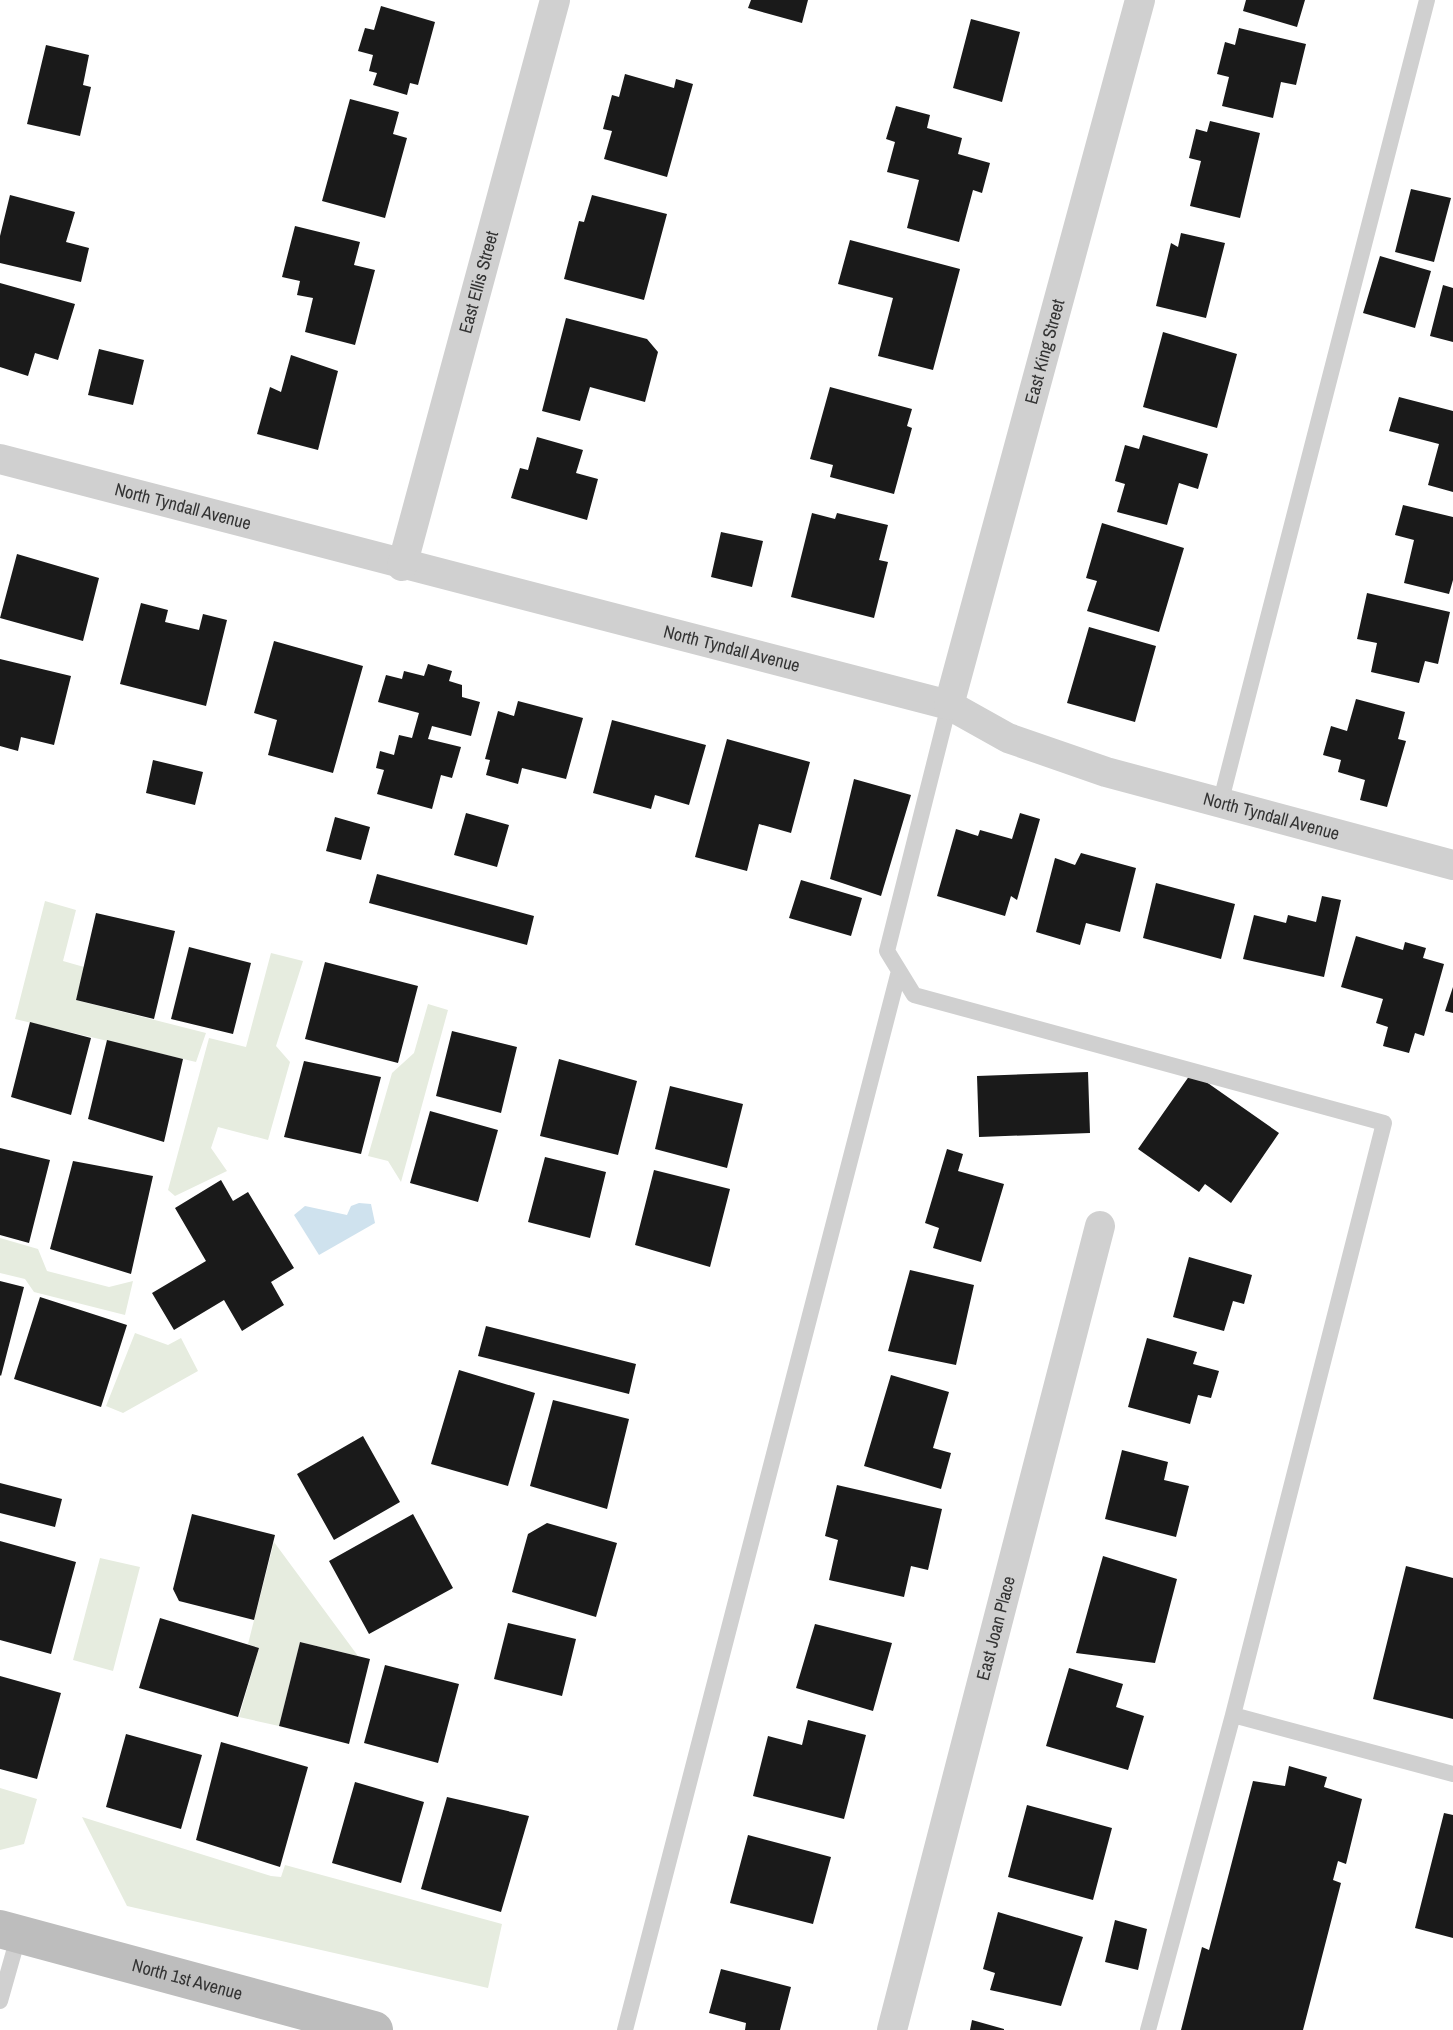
<svg xmlns="http://www.w3.org/2000/svg" width="1453" height="2030" viewBox="0 0 1453 2030" font-family="'Archivo Narrow',sans-serif">
	<style>
		.green { fill: #e6ecdf }
		.water { fill: #cfe2ee }
		.building { fill: #1a1a1a }
		.lines { fill: none; stroke-linecap: round; stroke-linejoin: round }
		.lane { stroke: #d0d0d0; stroke-width: 16 }
		.street { stroke: #d0d0d0; stroke-width: 30 }
		.secondary { stroke: #bdbdbd; stroke-width: 38 }
		.labels { text-anchor: middle; stroke-width: 7; stroke-linejoin: round; paint-order: stroke }
		.street-label { font-size: 18px; fill: #333; stroke: #fff }
	</style>
	<rect width="100%" height="100%" fill="#fff"/>
	<path class="green" d="M45 901 76 910 63 961 84 967 76 1000 206 1033 196 1062 15 1019Z
		M271 953 303 961 276 1046 290 1062 268 1140 218 1127 211 1148 227 1171 175 1196 168 1190 209 1038 246 1047Z
		M428 1004 448 1010 401 1182 388 1161 368 1156 392 1073 414 1053Z
		M0 1238 38 1249 47 1271 109 1287 133 1281 125 1315 34 1292 25 1279 0 1273Z
		M135 1333 168 1345 181 1338 198 1371 123 1413 106 1406Z
		M274 1542 358 1656 300 1642 279 1726 239 1717 259 1648 248 1644Z
		M100 1558 140 1567 113 1671 73 1660Z
		M0 1788 37 1799 24 1844 0 1850Z
		M82 1817 271 1876 281 1877 285 1865 502 1924 488 1988 127 1906Z"/>
	<path class="water" d="M359 1203 371 1204 375 1223 319 1255 294 1215 305 1206 347 1215 351 1206Z"/>
	<path class="building" d="M751 0H808L802 23 748 8Z
		M1246 0H1305L1297 27 1243 11Z
		M381 6 435 22 418 85 410 83 407 95 373 85 377 73 369 71 373 55 358 51 365 28 374 30Z
		M971 19 1020 32 1002 102 953 88Z
		M1239 28 1306 44 1296 85 1281 82 1273 118 1222 106 1229 77 1217 74 1225 42 1235 45Z
		M46 45 89 55 83 85 91 87 80 136 27 124Z
		M625 74 674 88 676 79 693 84 667 177 604 159 612 131 603 129 612 95 619 97Z
		M350 99 399 112 393 134 407 138 385 218 322 201Z
		M896 106 930 115 927 128 962 138 958 154 990 163 982 193 973 190 959 242 907 228 919 180 887 172 895 142 886 139Z
		M1210 121 1260 133 1240 218 1190 206 1201 161 1189 158 1196 129 1207 132Z
		M1411 189 1451 198 1434 262 1395 252Z
		M10 195 75 212 66 242 89 248 81 282 0 263V236Z
		M592 195 667 214 644 300 564 279 579 221 584 222Z
		M295 226 360 242 354 265 375 270 355 345 305 332 313 298 297 295 300 281 282 277Z
		M1181 233 1225 243 1206 318 1156 306 1171 243 1178 247Z
		M850 240 960 269 933 370 878 356 893 298 838 284Z
		M1380 256 1431 271 1415 328 1363 313Z
		M0 283 75 304 58 360 35 353 28 376 0 367Z
		M1443 285 1453 288V342L1430 336Z
		M566 318 647 339 658 352 645 402 590 387 580 421 542 411Z
		M1163 332 1237 354 1217 428 1143 407Z
		M99 349 144 360 133 405 88 395Z
		M291 355 338 371 318 450 257 434 270 387 281 392Z
		M830 387 912 409 907 426 912 428 894 494 830 477 833 465 810 459Z
		M1399 397 1453 411V492L1428 485 1439 444 1389 431Z
		M1143 435 1208 454 1198 489 1179 483 1167 525 1117 512 1125 484 1115 481 1125 445 1139 449Z
		M537 437 583 450 576 473 598 479 587 520 511 498 520 468 528 470Z
		M1403 505 1453 517V580L1449 594 1404 583 1414 540 1395 535Z
		M812 513 835 519 837 513 888 525 879 560 888 562 874 618 791 597Z
		M1102 523 1184 548 1159 632 1087 611 1097 581 1086 578Z
		M721 532 763 541 752 587 711 577Z
		M17 554 99 578 83 641 0 618Z
		M1367 593 1450 612 1438 664 1425 661 1419 683 1371 672 1377 643 1357 639Z
		M141 603 168 610 165 622 199 630 203 614 227 620 206 706 120 684Z
		M1089 627 1156 646 1135 722 1067 703Z
		M274 641 363 666 333 773 268 755 277 720 254 713Z
		M0 659 71 676 54 745 21 737 18 751 0 746Z
		M428 664 452 671 449 681 462 685V697L480 702 471 736 432 726 428 739 461 747 452 778 441 775 432 809 377 794 384 770 376 768 380 751 394 755 399 735 412 738 419 713 378 702 386 675 402 679 404 671 424 676Z
		M1356 699 1405 712 1398 739 1406 741 1387 807 1360 800 1365 780 1338 772 1341 760 1323 755 1331 726 1347 731Z
		M518 701 583 718 566 779 522 768 518 784 486 775 490 760 485 759 498 711 514 716Z
		M612 720 706 745 689 805 655 795 651 809 593 793Z
		M727 739 810 762 791 833 759 824 747 871 695 857Z
		M153 760 203 772 195 805 146 793Z
		M854 779 911 795 881 896 830 879Z
		M466 813 509 825 497 867 454 855Z
		M1020 813 1040 819 1017 900 1011 896 1005 916 937 896 956 829 978 836 980 830 1012 839Z
		M335 817 370 827 361 860 326 851Z
		M1081 853 1136 868 1120 932 1086 923 1080 945 1036 932 1055 858 1075 865Z
		M377 874 534 916 527 945 369 903Z
		M801 880 862 898 851 936 789 918Z
		M1156 883 1235 904 1221 959 1143 938Z
		M1322 896 1341 900 1324 977 1243 959 1254 915 1286 923 1288 915 1316 922Z
		M96 913 175 931 154 1019 76 1000Z
		M1356 936 1403 950 1405 942 1426 948 1423 958 1444 964 1424 1036 1415 1033 1409 1053 1383 1046 1388 1027 1376 1023 1383 999 1341 987Z
		M189 947 251 963 233 1034 171 1019Z
		M325 962 418 986 398 1063 305 1039Z
		M1453 987V1013L1445 1011Z
		M30 1022 91 1038 71 1115 11 1097Z
		M452 1031 517 1047 501 1113 436 1096Z
		M107 1040 183 1059 164 1142 88 1119Z
		M559 1059 637 1081 618 1155 540 1136Z
		M304 1061 381 1077 361 1154 284 1137Z
		M1088 1072 1090 1133 979 1137 977 1076Z
		M1192 1072 1279 1133 1231 1203 1205 1184 1199 1192 1138 1149Z
		M670 1086 743 1104 727 1168 655 1149Z
		M430 1111 498 1130 478 1202 410 1183Z
		M0 1148 50 1160 29 1243 0 1235Z
		M947 1149 963 1154 958 1171 1004 1184 981 1262 933 1248 939 1228 925 1223Z
		M545 1157 606 1172 590 1238 528 1222Z
		M73 1161 153 1176 131 1274 50 1249Z
		M654 1170 730 1189 710 1267 635 1245Z
		M221 1180 233 1201 248 1192 294 1268 271 1282 284 1305 242 1331 224 1300 174 1330 152 1293 206 1261 175 1208Z
		M1189 1257 1252 1275 1244 1304 1233 1301 1224 1331 1173 1317Z
		M910 1270 974 1285 956 1365 888 1351Z
		M0 1281 24 1287 1 1376 0 1375Z
		M40 1297 127 1325 101 1407 14 1379Z
		M486 1326 636 1364 629 1394 478 1356Z
		M1147 1338 1197 1352 1193 1364 1219 1371 1211 1398 1198 1395 1190 1424 1128 1407Z
		M459 1370 535 1393 508 1486 431 1464Z
		M891 1375 949 1392 933 1448 951 1453 941 1489 864 1466Z
		M553 1400 629 1419 607 1509 530 1486Z
		M363 1436 400 1502 334 1540 297 1474Z
		M1122 1450 1168 1462 1164 1480 1189 1486 1176 1537 1105 1519Z
		M0 1483 62 1499 55 1527 0 1513Z
		M837 1485 942 1509 928 1570 911 1566 904 1597 829 1580 838 1540 825 1536Z
		M192 1514 275 1535 254 1620 179 1601 173 1589Z
		M413 1514 453 1588 369 1634 329 1561Z
		M547 1523 617 1543 596 1617 512 1592 528 1534Z
		M0 1541 76 1562 51 1654 0 1640Z
		M1103 1556 1177 1579 1155 1663 1076 1653Z
		M1406 1566 1453 1578V1719L1373 1699Z
		M160 1618 259 1648 238 1717 139 1688Z
		M508 1623 576 1639 562 1696 494 1679Z
		M815 1624 892 1643 873 1711 796 1688Z
		M300 1642 370 1659 349 1744 279 1726Z
		M385 1665 459 1684 438 1763 364 1743Z
		M1069 1668 1123 1684 1116 1707 1144 1716 1128 1770 1046 1746Z
		M0 1676 61 1693 37 1779 0 1769Z
		M808 1720 866 1735 844 1819 753 1796 768 1736 802 1745Z
		M126 1734 202 1755 181 1829 106 1807Z
		M221 1742 308 1767 280 1867 196 1840Z
		M1289 1766 1327 1777 1324 1787 1362 1799 1346 1864 1338 1861 1333 1880 1341 1883 1303 2030H1181L1202 1947 1209 1950 1253 1781 1285 1786Z
		M355 1782 424 1802 401 1883 332 1863Z
		M447 1797 529 1816 501 1912 421 1889Z
		M1027 1805 1112 1828 1093 1900 1008 1877Z
		M1444 1813 1453 1815V1938L1415 1928Z
		M748 1835 831 1857 813 1924 730 1903Z
		M998 1912 1083 1937 1061 2006 990 1990 995 1973 983 1969Z
		M1115 1920 1147 1929 1138 1970 1105 1962Z
		M721 1969 791 1987 780 2030H745L746 2023 709 2013Z
		M972 2020 1004 2029V2030H970Z"/>
	<g class="lines">
		<path class="lane" d="M949 705 887 951 914 995 1384 1123 1233 1715
			M1220 804 1427 0
			M0 2001 19 1934
			M625 2030 899 971
			M1148 2030 1233 1715 1453 1774"/>
		<g class="street">
			<path id="s1" d="M0 459 949 705 1008 738 1106 772 1453 865"/>
			<path id="s2" d="M402 566 555 0"/>
			<path id="s3" d="M949 705 1140 0"/>
			<path id="s4" d="M892 2030 1100 1226"/>
		</g>
		<path class="secondary" id="s5" d="M0 1929 374 2030"/>
	</g>
	<g class="labels">
		<g class="street-label">
			<text dy="6" stroke="none"><textPath href="#s2" startOffset="294">East Ellis Street</textPath></text>
			<text dy="6" stroke="none"><textPath href="#s3" startOffset="366">East King Street</textPath></text>
			<text dy="6" stroke="none"><textPath href="#s1" startOffset="189">North Tyndall Avenue</textPath></text>
			<text dy="6" stroke="none"><textPath href="#s1" startOffset="756">North Tyndall Avenue</textPath></text>
			<text dy="6" stroke="none"><textPath href="#s1" startOffset="1323">North Tyndall Avenue</textPath></text>
			<text dy="6" stroke="none"><textPath href="#s4" startOffset="415">East Joan Place</textPath></text>
			<text dy="6" stroke="none"><textPath href="#s5" startOffset="194">North 1st Avenue</textPath></text>
		</g>
	</g>
</svg>
